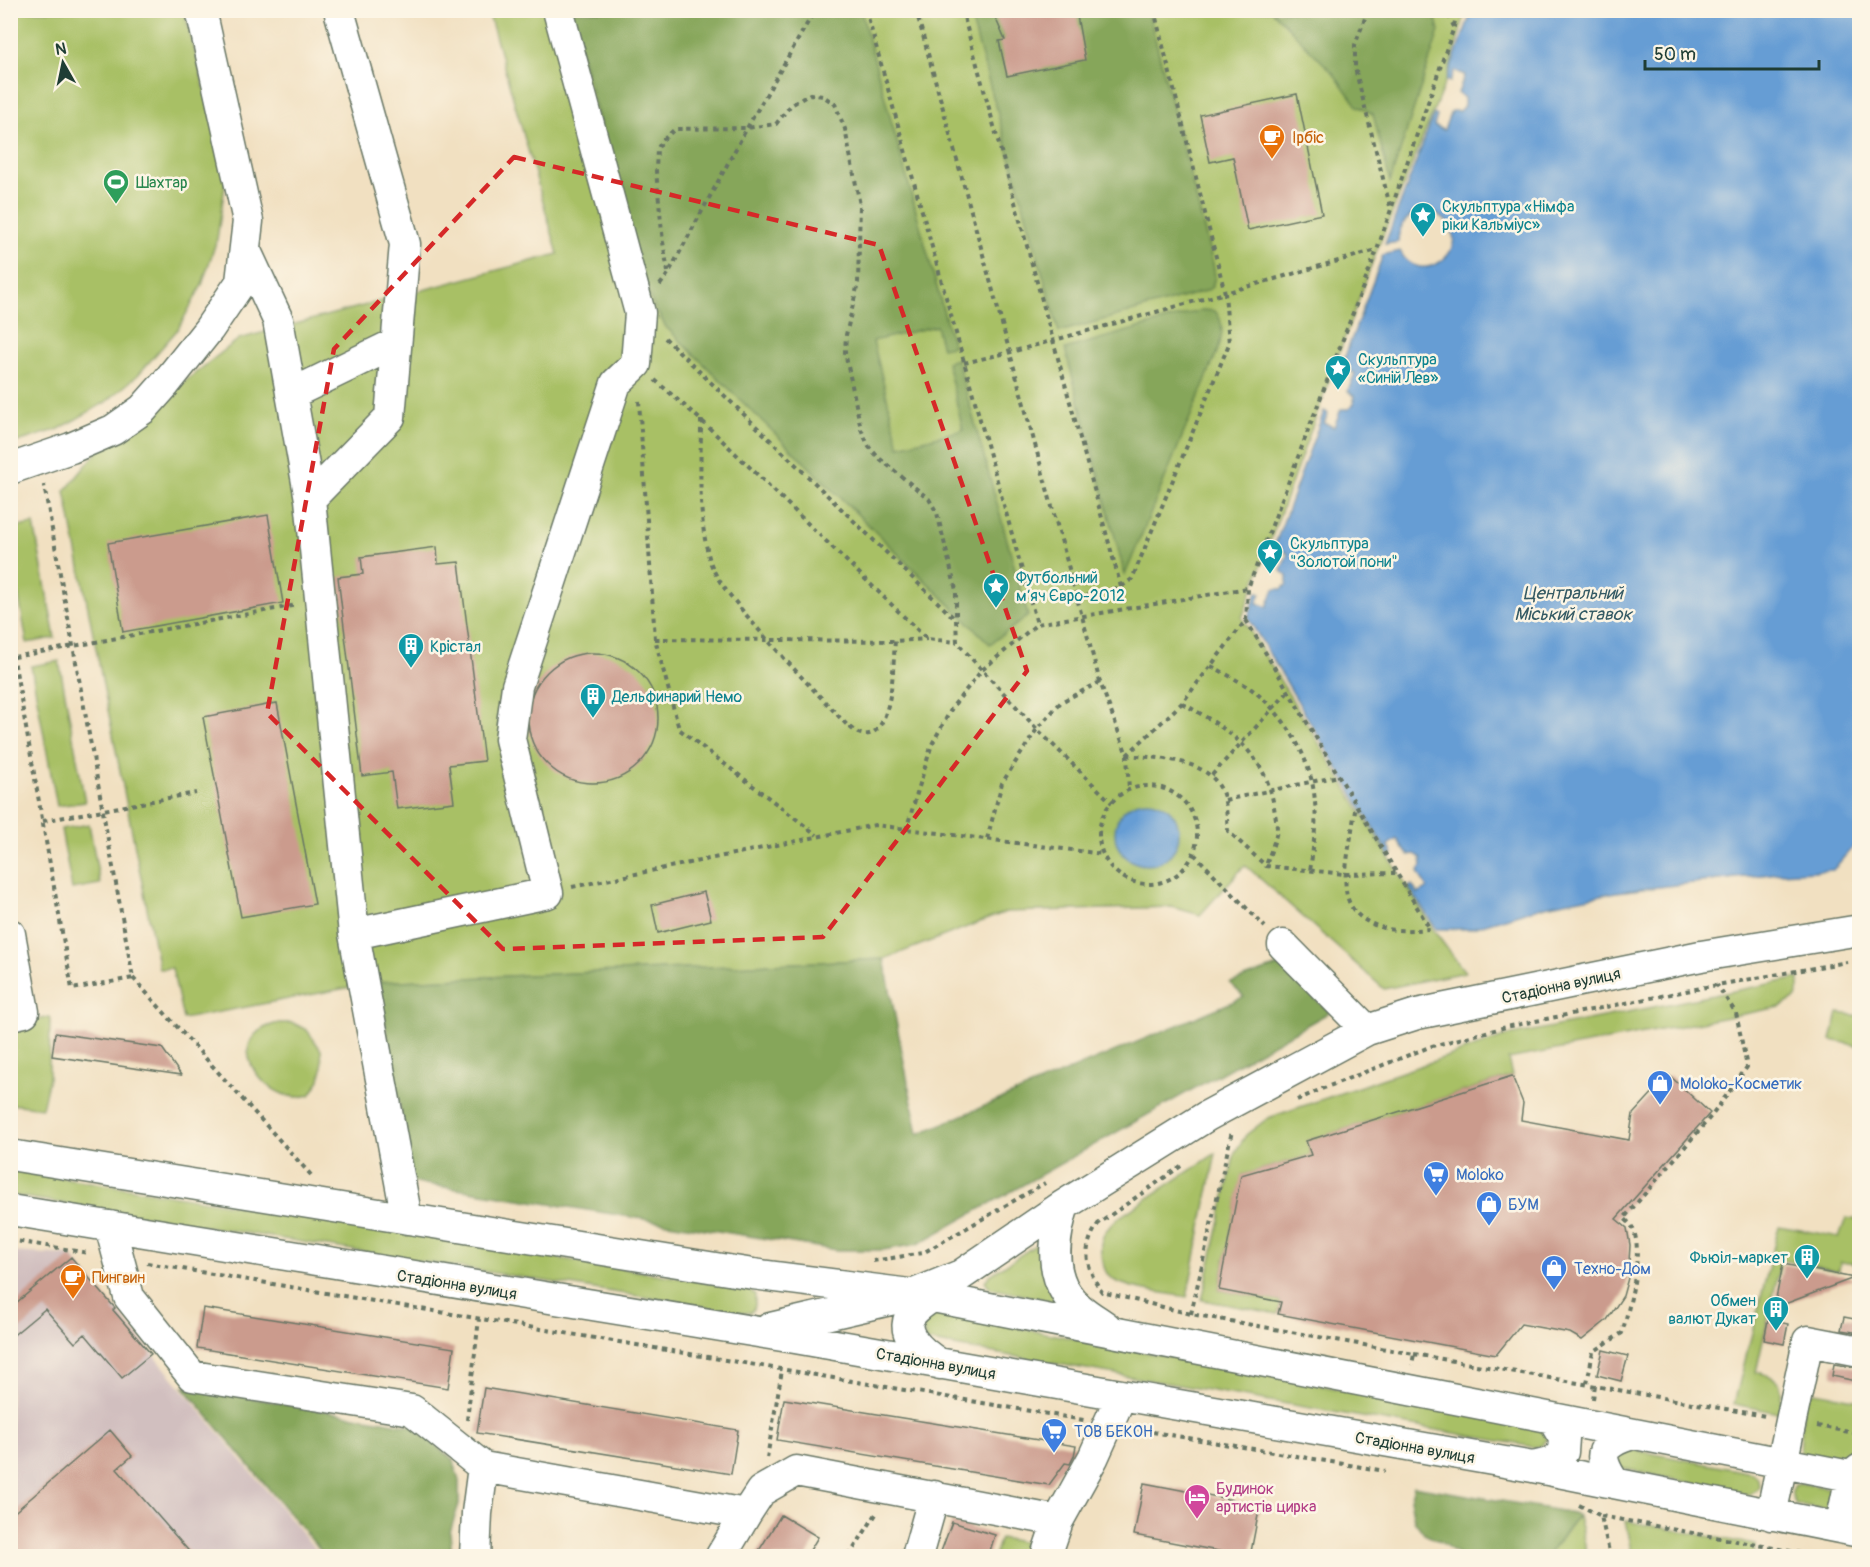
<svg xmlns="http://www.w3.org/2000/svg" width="1870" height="1567" viewBox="0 0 1870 1567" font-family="Pangolin,sans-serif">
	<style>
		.industrial { fill: #d1bfbf }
		.green { fill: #a8c065; stroke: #647e4c; stroke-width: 1.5 }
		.forest { fill: #86a65a; stroke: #527247; stroke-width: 1.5 }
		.water { fill: #669dd4; stroke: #426d84; stroke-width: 1.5 }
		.building { fill: #cb9b8d }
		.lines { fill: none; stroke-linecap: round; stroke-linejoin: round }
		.minor-casing { stroke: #687665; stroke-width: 33 }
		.path { stroke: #687665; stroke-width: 4; stroke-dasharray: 4.5 4.5; stroke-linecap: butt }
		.minor { stroke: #fff; stroke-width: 30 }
		.marked { fill: none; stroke: #d62828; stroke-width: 4.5; stroke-dasharray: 12 8; stroke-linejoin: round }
		.labels { text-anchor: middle; stroke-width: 5; stroke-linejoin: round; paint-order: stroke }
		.food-label { font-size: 16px; fill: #c56008; stroke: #fcf5e5; text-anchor: start }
		.leisure-label { font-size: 16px; fill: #27864d; stroke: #fcf5e5; text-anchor: start }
		.culture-label { font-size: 16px; fill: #0d838f; stroke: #fcf5e5; text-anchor: start }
		.street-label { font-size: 16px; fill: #1f3d34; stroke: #fcf5e5 }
		.shop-label { font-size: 16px; fill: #366cbe; stroke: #fcf5e5; text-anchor: start }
		.hotel-label { font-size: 16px; fill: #b23c85; stroke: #fcf5e5; text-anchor: start }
		.water-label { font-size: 18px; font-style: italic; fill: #345a64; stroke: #fcf5e5 }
	</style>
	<rect width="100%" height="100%" fill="#fcf5e5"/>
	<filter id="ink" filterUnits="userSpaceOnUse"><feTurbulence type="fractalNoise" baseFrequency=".0167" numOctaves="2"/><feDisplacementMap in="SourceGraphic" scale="12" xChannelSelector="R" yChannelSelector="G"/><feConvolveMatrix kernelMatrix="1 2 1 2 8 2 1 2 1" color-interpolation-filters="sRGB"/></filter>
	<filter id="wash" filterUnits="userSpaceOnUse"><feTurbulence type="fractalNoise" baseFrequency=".008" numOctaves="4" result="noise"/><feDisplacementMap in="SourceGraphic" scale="24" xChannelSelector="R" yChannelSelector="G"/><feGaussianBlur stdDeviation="1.35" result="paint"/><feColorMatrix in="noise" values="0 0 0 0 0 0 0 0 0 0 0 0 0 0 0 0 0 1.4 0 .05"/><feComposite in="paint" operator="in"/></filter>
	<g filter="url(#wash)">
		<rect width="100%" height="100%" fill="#f1e0c1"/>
		<path class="industrial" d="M10 1252 71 1255 321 1556H11Z"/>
		<path class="green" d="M10 11H184L227 172 217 239 202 285 178 329 138 375 106 402 59 429 11 444Z
			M488 11H1466L1446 80 1377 250 1242 618 1434 931 1465 972 1384 989 1245 865 1200 915 1172 907 1006 912 884 959 378 982 183 1019 172 968 159 969 65 491 102 446 239 339 558 254Z
			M34 524 55 638 27 643 11 553V528Z
			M59 661 85 802 57 806 31 666Z
			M89 824 100 884 72 889 61 829Z
			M1799 978V988L1796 998 1780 1007 1508 1059 1512 1076 1307 1141 1311 1155 1242 1175 1219 1290 1281 1302 1278 1314 1202 1300 1235 1152 1246 1135 1268 1118 1507 1036Z
			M1838 1013 1859 1016V1046L1831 1040Z
			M50 1017 49 1078 42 1108 11 1104V1026Z
			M279 1023H293L307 1030 321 1050 322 1068 320 1080 310 1095C305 1096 300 1097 296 1097 259 1095 219 1036 279 1023Z
			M1216 1153 1187 1297C1171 1294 1116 1288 1108 1275 1104 1270 1102 1260 1101 1253 1099 1237 1107 1228 1118 1218Z
			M10 1169 748 1289 755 1295V1306L751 1312 743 1313 11 1195Z
			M1846 1218 1859 1220V1243H1858L1855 1264 1840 1262 1839 1271 1781 1260 1756 1372C1785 1378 1783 1387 1779 1413L1734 1404 1779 1226 1839 1237Z
			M1037 1244 1042 1246 1055 1302 990 1288 985 1281 990 1275Z
			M930 1311 1539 1427 1547 1438 1541 1446 1534 1447 926 1341 920 1318Z
			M1815 1392 1859 1400V1463L1800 1453 1804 1395Z
			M1629 1449 1752 1473 1758 1479 1759 1487 1748 1495 1621 1468 1616 1451Z
			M1799 1483 1829 1488 1832 1492V1503L1823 1509 1796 1504C1791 1497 1790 1493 1795 1485Z
			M1578 1516 1588 1556H1546C1558 1544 1567 1529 1578 1516Z
			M1626 1521 1756 1545 1753 1556H1633Z
			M1000 1538 1039 1545 1035 1556H994Z"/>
		<path class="forest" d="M570 11H861L953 346 942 348 936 326 873 341 899 446 963 430 947 362 957 359 1028 616 990 644 666 327 653 305 639 270Z
			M969 11H1148L1213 264 1215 277 1212 287 1206 291 1059 332Z
			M1272 11H1434L1439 31 1390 182 1373 114 1357 106 1334 74Z
			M1202 310 1215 311C1225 322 1222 338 1218 350L1125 575 1065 349Z
			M884 959 918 1134 1244 997 1230 983 1280 965 1330 1012 918 1244 883 1250H836L413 1182 378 982Z
			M183 1386 412 1426 453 1460 459 1481V1504L450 1532 452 1556H325Z
			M1414 1486 1573 1513 1578 1516C1566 1529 1559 1544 1546 1556H1461L1439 1541 1424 1534 1414 1520 1410 1499Z"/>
		<path class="water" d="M1472 11H1859L1860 843H1856L1833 870 1779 873 1616 892 1545 906 1469 929H1436L1409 887 1412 885 1418 894 1427 888 1418 872 1422 866 1421 858 1415 854 1408 855 1397 839 1388 845 1393 854 1390 856 1248 618 1257 592 1261 593 1257 603 1267 607 1274 589H1282L1287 584V576L1281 571 1288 553 1277 549 1273 559 1270 558 1324 411 1328 413 1324 423 1334 427 1341 409H1349L1354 404V396L1348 391 1355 373 1344 369 1340 379 1337 378 1383 255 1400 251C1419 289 1472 252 1447 222 1443 218 1437 214 1431 212 1411 208 1398 225 1398 242L1385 244 1434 114 1437 116 1434 126 1444 130 1451 111H1459L1464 106V98L1458 93 1465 75 1454 71 1450 82 1446 80Z
			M1115 833a32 32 0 1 1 64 0a32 32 0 1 1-64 0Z"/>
		<g id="blocks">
			<path class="building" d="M992 10H1076L1085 60 1007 76 999 41 1005 40Z
				M1297 94 1322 214 1248 230 1233 157 1210 162 1200 115Z
				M268 515 283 603 123 632 108 543Z
				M437 547 438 564 459 562 484 761 449 765 454 802 397 809 392 772 362 776 338 577 363 574 361 557Z
				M528 718a65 65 0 1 1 130 0a65 65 0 1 1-130 0Z
				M277 703 315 904 241 917 203 717Z
				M704 892 711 920 658 933 652 905Z
				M55 1033 162 1048 181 1075 52 1056Z
				M1669 1075 1710 1113 1616 1219 1627 1228 1630 1245 1628 1278 1623 1296 1607 1320 1582 1340 1570 1333 1521 1324 1496 1355 1278 1314 1281 1302 1219 1290 1241 1175 1311 1155 1306 1141 1512 1076 1523 1103 1521 1120 1629 1140 1633 1114Z
				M71 1257 115 1308 113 1310 151 1354 122 1378 85 1334 75 1343 45 1309 10 1338V1308Z
				M1783 1264 1854 1278 1774 1308Z
				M203 1308 454 1348 448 1388 197 1348Z
				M1844 1317 1860 1320V1333L1841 1330Z
				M1768 1320 1788 1324 1784 1344 1764 1340Z
				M1603 1350 1628 1356 1621 1381 1597 1375Z
				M1834 1364 1859 1368 1856 1381 1832 1376Z
				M484 1388 738 1430 731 1474 477 1433Z
				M784 1399 1076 1446 1074 1456 1070 1464 1065 1463 1049 1485 777 1440Z
				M110 1430 132 1456 117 1469 194 1557H10V1516Z
				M1144 1483 1260 1505 1250 1557 1134 1535Z
				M781 1515 818 1537 806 1557H755Z
				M952 1522 995 1535 988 1557H939Z"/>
		</g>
	</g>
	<g filter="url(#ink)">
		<use href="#blocks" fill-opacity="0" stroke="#687665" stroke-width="1.5"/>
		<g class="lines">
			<g class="minor-casing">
				<path id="minor" d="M245 249 278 320 310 499 354 934 407 1219
					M291 394 396 343
					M10 469 71 448 113 430 143 409 166 383 209 329 241 282 248 221 201 10
					M310 499 390 417 405 244 340 14 341 10
					M10 934 24 1012 10 1015
					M354 934 548 893 510 739 517 686 616 383 636 364 640 313 558 10
					M1283 945 1367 1030
					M10 1155 753 1274 933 1297 1860 1478
					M1064 1205C1055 1233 1049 1266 1066 1293 1075 1308 1092 1317 1106 1327
					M10 1210 795 1338 1533 1467 1860 1532
					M110 1226 129 1297 192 1376 412 1410 483 1467 746 1514 761 1491 796 1471 1058 1521 1093 1458 1121 1396
					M940 1292C932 1297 923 1302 916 1309 893 1330 922 1353 940 1364
					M770 1328 912 1295 961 1275 1064 1205 1207 1116 1367 1030 1417 1014 1701 956 1860 930
					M1533 1467 1553 1462 1563 1452 1564 1438 1552 1418
					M1614 1482C1595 1454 1601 1444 1632 1434
					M1771 1515 1808 1341 1860 1351
					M1840 1528 1851 1476 1860 1469
					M475 1556 477 1513 483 1467
					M721 1556 746 1514
					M917 1556 934 1496
					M1046 1556 1058 1521"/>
			</g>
			<path class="path" d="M866 10 1037 624
				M916 10 1100 682 1127 755 1129 790
				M962 10 1121 587
				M1368 10 1355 45V68L1391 210
				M1454 26 1457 10
				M668 272 663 242 656 171 657 149 664 139 675 129 747 128 776 124 791 105 810 94 823 96 835 104 845 129 860 205 858 283 846 335 845 352 861 429 869 447 879 458 929 499 937 513 956 590V619
				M660 285 668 274 747 128 815 10
				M665 338 956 620 957 642 972 659 1037 729 1112 803
				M964 363 1011 352 1225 293 1154 10
				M655 380 701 420 927 639 957 642
				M639 401 655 639 679 729 817 835
				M701 420C701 466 697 516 710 561 716 580 730 595 742 610 775 650 811 687 847 725 850 727 855 732 858 733 894 747 893 661 895 641
				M1078 598 1121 587 1132 579 1229 344 1225 293 1377 250
				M1246 620 1430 929C1415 930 1395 932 1380 927 1338 913 1344 882 1349 847 1352 833 1353 820 1356 806
				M10 637 72 989 133 978 44 485
				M655 639 895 641 927 639
				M14 657 297 605
				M1211 666C1223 672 1235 679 1247 686 1283 711 1312 757 1315 802 1317 825 1313 848 1310 871
				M1182 703C1226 728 1266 752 1274 807 1275 814 1277 823 1277 830 1275 842 1269 855 1266 866
				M1127 755 1182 703 1246 620 1248 588 1377 250 1454 27 1446 10
				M1127 755C1163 759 1217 758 1225 802 1227 812 1227 822 1228 831L1266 866 1345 874 1396 873
				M1212 775 1288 692
				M1099 835a49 49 0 1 1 98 0a49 49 0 1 1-98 0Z
				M1225 800 1339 776
				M43 821 196 793
				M906 830 932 744 953 706 982 670 1037 624 1248 588
				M987 839 1002 783 1037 729 1061 702 1100 682
				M1194 854 1265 927
				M572 887 875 825 1103 854
				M133 978 311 1175
				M1297 1100 1324 1088 1432 1046 1506 1027 1706 987 1847 962
				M1181 1166 1098 1224C1081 1249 1086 1268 1102 1292L1191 1314 1414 1354 1412 1365
				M10 1240 89 1253
				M873 1261 923 1253 1045 1183
				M147 1263 1084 1420
				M1191 1314 1232 1131
				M1414 1354 1765 1416
				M1587 1383 1593 1352 1622 1333C1629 1308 1644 1253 1633 1229 1632 1225 1627 1221 1624 1218L1713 1114 1747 1067 1736 1013 1717 985
				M1593 1399 1595 1385
				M467 1420 479 1319
				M1817 1426 1860 1434
				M1135 1429 1385 1471
				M767 1458 782 1370
				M1579 1505 1601 1516 1610 1556
				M1601 1516 1817 1556
				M849 1556 878 1511"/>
			<use href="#minor" class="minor"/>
		</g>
	</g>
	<path class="marked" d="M514 157 879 245 1027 671 823 937 503 949 267 713 334 349Z"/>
	<defs>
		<g id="cafe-pin" transform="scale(1.35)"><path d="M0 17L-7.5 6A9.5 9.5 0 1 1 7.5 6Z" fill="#e8710a" stroke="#fcf5e5"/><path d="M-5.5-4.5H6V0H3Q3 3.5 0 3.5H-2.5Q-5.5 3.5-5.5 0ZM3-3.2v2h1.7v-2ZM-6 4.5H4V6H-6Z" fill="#fff"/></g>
		<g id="stadium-pin" transform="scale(1.35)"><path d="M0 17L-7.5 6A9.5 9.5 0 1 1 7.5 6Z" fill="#2e9e5b" stroke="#fcf5e5"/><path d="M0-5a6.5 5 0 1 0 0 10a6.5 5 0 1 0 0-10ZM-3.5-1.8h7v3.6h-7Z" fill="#fff"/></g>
		<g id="sight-pin" transform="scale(1.35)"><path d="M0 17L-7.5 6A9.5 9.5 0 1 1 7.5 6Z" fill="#0f9aa8" stroke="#fcf5e5"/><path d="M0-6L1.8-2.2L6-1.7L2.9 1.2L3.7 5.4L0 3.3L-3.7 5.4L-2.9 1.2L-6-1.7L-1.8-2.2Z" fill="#fff"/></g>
		<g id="building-pin" transform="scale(1.35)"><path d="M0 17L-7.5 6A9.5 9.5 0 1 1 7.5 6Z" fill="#0f9aa8" stroke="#fcf5e5"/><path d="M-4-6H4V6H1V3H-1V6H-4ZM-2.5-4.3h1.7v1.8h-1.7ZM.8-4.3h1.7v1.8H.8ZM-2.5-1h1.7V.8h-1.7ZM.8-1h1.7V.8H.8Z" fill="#fff"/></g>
		<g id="shop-pin" transform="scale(1.35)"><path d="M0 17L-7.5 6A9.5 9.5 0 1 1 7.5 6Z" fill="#3f7fe0" stroke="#fcf5e5"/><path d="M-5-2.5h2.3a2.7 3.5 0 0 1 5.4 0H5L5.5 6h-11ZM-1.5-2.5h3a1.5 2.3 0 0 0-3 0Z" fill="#fff"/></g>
		<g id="supermarket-pin" transform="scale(1.35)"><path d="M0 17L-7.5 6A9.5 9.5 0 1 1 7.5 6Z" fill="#3f7fe0" stroke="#fcf5e5"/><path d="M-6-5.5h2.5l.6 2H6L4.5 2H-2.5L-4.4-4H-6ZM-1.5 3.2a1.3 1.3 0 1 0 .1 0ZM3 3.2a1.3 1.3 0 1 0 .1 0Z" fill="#fff"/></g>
		<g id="hotel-pin" transform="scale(1.35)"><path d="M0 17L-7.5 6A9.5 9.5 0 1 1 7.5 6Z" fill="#d1479c" stroke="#fcf5e5"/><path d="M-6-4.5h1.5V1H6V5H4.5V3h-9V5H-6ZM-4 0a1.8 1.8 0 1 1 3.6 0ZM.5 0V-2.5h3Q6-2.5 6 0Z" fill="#fff"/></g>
	</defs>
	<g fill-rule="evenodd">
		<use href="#cafe-pin" x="1272" y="137"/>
		<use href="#stadium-pin" x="116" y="182"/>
		<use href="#sight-pin" x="1423" y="215"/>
		<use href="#sight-pin" x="1338" y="368"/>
		<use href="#sight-pin" x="1270" y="552"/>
		<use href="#sight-pin" x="996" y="586"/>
		<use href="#building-pin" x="411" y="646"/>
		<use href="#building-pin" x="593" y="696"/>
		<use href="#shop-pin" x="1660" y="1083"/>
		<use href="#supermarket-pin" x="1436" y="1174"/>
		<use href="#shop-pin" x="1489" y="1204"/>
		<use href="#building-pin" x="1807" y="1257"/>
		<use href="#shop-pin" x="1554" y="1268"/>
		<use href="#cafe-pin" x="73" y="1277"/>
		<use href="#building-pin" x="1776" y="1309"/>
		<use href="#supermarket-pin" x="1054" y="1431"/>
		<use href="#hotel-pin" x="1197" y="1497"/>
	</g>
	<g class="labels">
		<g class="food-label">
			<text x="1292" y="143">Ірбіс</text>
			<text x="92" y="1283">Пингвин</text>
		</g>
		<g class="leisure-label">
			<text x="136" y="188">Шахтар</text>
		</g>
		<g class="culture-label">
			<text x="1442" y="212">Скульптура «Німфа<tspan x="1442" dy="18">ріки Кальміус»</tspan></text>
			<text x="1358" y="365">Скульптура<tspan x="1358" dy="18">«Синій Лев»</tspan></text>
			<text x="1290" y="549">Скульптура<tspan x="1290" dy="18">"Золотой пони"</tspan></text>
			<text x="1016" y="583">Футбольний<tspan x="1016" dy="18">мʼяч Євро-2012</tspan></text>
			<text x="430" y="652">Крістал</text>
			<text x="612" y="702">Дельфинарий Немо</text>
			<text x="1788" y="1263" text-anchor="end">Фьюіл-маркет</text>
			<text x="1756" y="1306" text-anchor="end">Обмен<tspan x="1756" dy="18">валют Дукат</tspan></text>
		</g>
		<g class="street-label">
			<text transform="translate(1561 985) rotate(-12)" y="6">Стадіонна вулиця</text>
			<text transform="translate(457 1284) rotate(9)" y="6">Стадіонна вулиця</text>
			<text transform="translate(936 1363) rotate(10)" y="6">Стадіонна вулиця</text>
			<text transform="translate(1415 1447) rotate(10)" y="6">Стадіонна вулиця</text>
		</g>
		<g class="shop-label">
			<text x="1680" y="1089">Moloko-Косметик</text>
			<text x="1456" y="1180">Moloko</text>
			<text x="1508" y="1210">БУМ</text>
			<text x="1574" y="1274">Техно-Дом</text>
			<text x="1074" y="1437">ТОВ БЕКОН</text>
		</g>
		<g class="hotel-label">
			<text x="1216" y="1494">Будинок<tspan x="1216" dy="18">артистів цирка</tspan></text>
		</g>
		<g class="water-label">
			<text x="1573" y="599">Центральний<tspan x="1573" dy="21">Міський ставок</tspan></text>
		</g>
	</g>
	<rect width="1870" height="1567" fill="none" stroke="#fcf5e5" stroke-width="36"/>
	<g transform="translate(63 63) rotate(351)" stroke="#fcf5e5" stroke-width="4.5" paint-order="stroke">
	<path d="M0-4.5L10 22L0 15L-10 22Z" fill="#1f3d34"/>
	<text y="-9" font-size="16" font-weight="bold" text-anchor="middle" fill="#1f3d34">N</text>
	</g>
	<path d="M1645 60v9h174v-9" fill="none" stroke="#1f3d34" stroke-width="3"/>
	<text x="1654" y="60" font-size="18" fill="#1f3d34" stroke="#fcf5e5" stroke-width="4.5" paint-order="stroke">50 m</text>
</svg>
